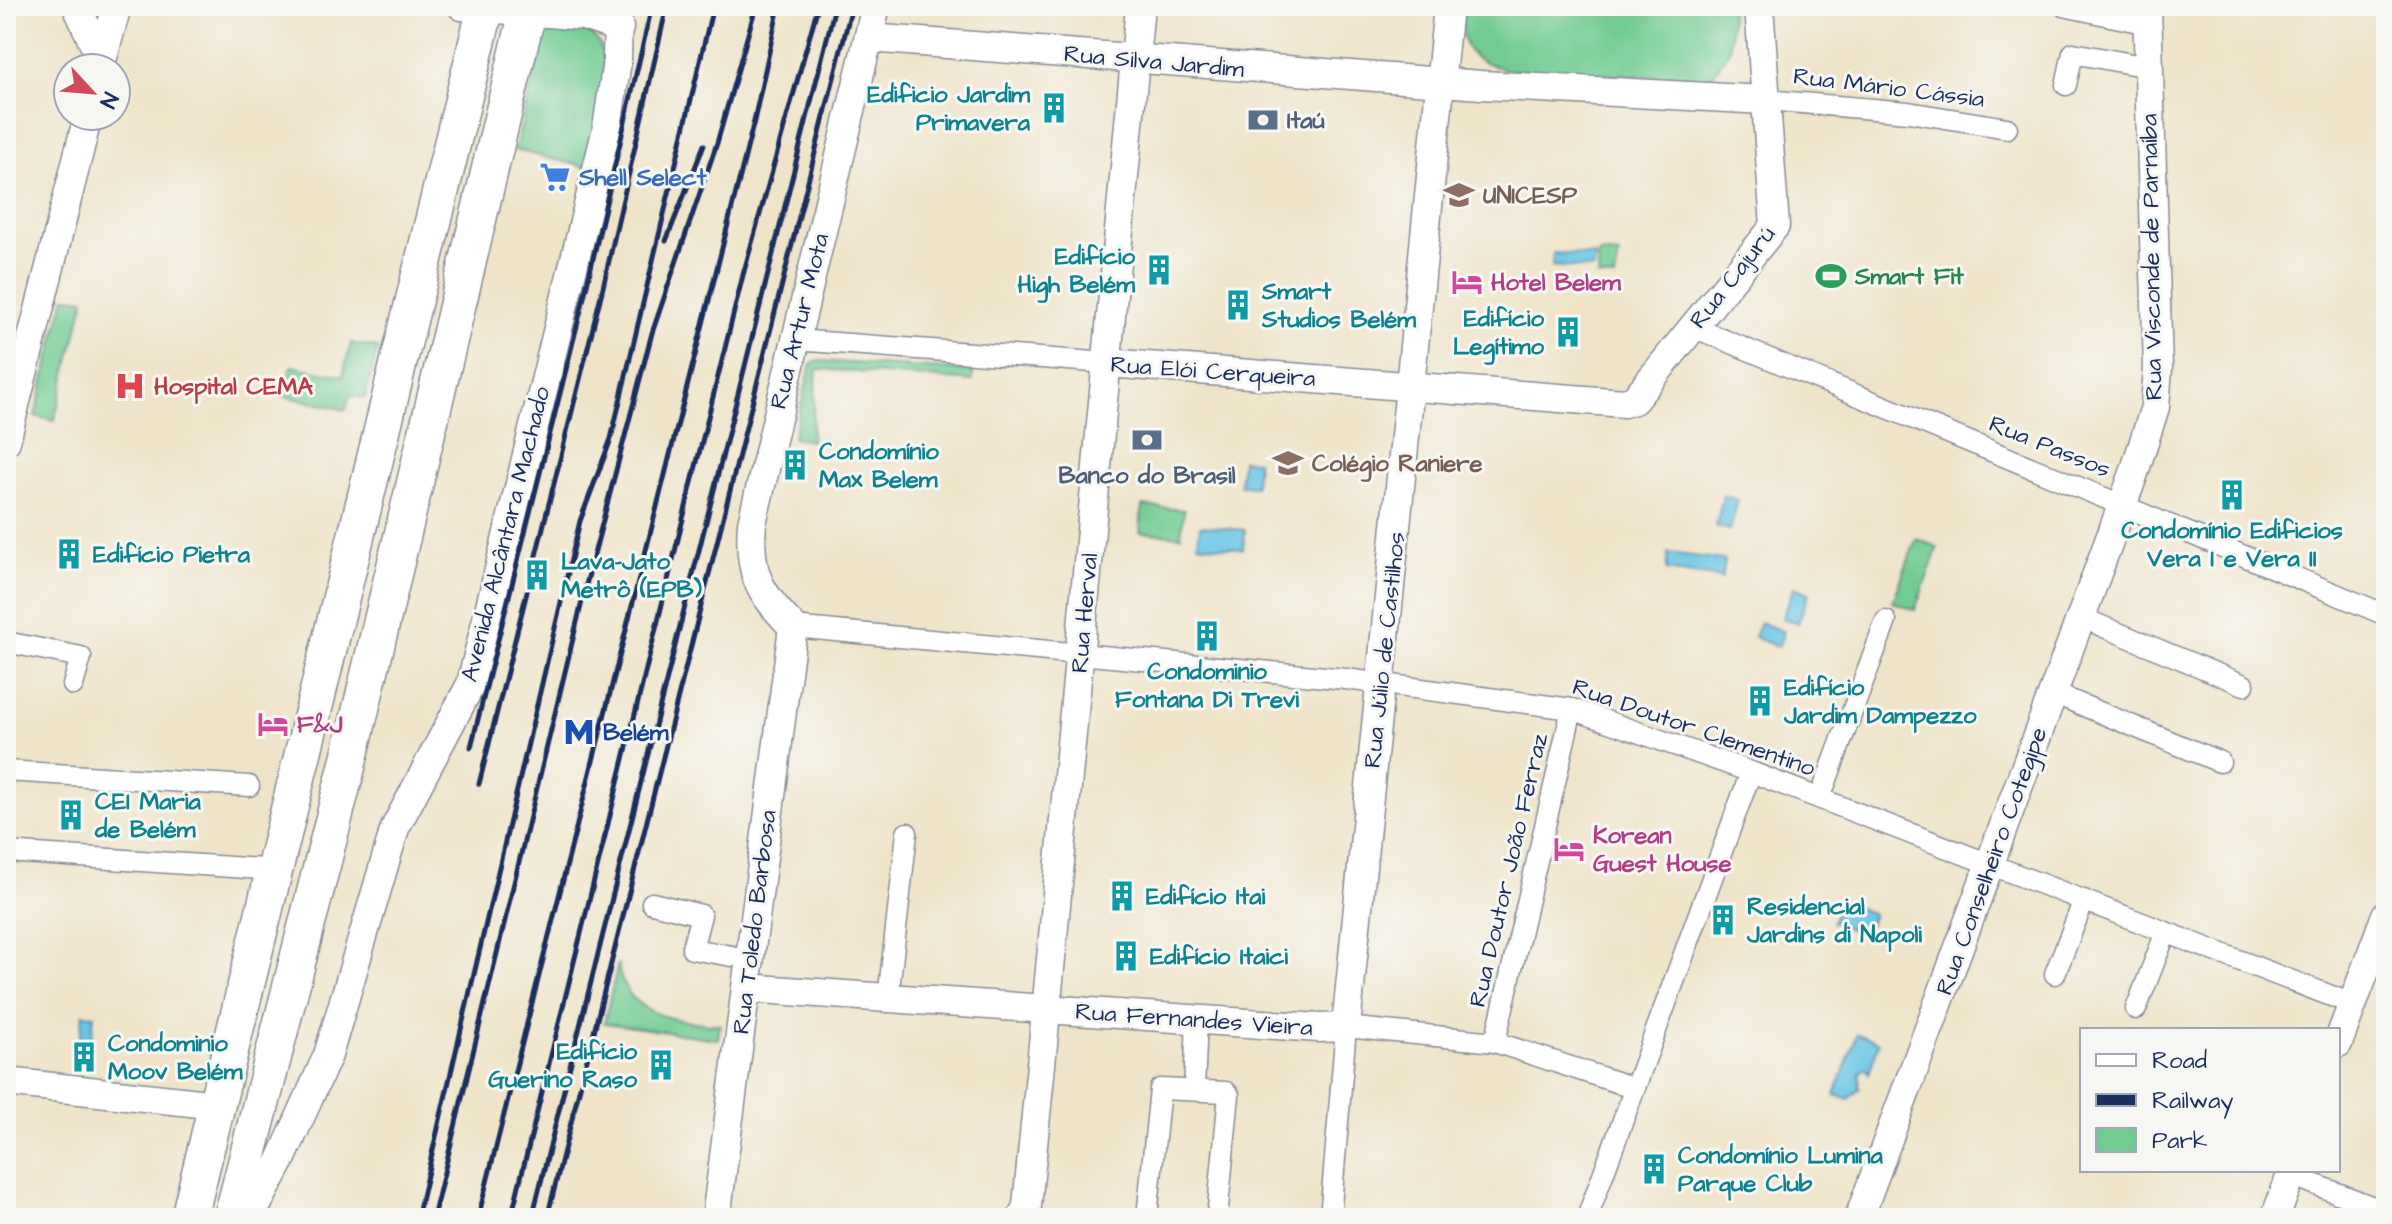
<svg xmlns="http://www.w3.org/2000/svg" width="2392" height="1224" viewBox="0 0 2392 1224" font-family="'Architects Daughter',sans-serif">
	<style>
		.green { fill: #72cc92; stroke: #467e78; stroke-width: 2 }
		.water { fill: #66c4e4; stroke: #407aa1; stroke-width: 2 }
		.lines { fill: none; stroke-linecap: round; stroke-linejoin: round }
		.street-casing { stroke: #858a94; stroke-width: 23 }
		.secondary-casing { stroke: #858a94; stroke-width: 31 }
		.highway-casing { stroke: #858a94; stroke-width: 39 }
		.street { stroke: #fff; stroke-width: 20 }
		.secondary { stroke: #fff; stroke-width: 28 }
		.highway { stroke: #fff; stroke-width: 36 }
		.rail { stroke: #1b2f5e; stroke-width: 5 }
		.labels { text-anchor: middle; stroke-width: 6; stroke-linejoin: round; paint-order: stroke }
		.street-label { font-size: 24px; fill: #1b2f5e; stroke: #f6f6f2 }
		.culture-label { font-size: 24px; font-weight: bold; fill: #0d838f; stroke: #f6f6f2; text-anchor: start }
		.service-label { font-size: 24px; font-weight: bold; fill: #4e5e75; stroke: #f6f6f2; text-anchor: start }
		.shop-label { font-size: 24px; font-weight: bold; fill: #366cbe; stroke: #f6f6f2; text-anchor: start }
		.education-label { font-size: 24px; font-weight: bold; fill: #785e54; stroke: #f6f6f2; text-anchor: start }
		.leisure-label { font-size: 24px; font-weight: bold; fill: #27864d; stroke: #f6f6f2; text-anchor: start }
		.hotel-label { font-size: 24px; font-weight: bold; fill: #b23c85; stroke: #f6f6f2; text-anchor: start }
		.health-label { font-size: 24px; font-weight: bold; fill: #be3a42; stroke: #f6f6f2; text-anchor: start }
		.transit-label { font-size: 24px; font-weight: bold; fill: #164399; stroke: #f6f6f2; text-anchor: start }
	</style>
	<rect width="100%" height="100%" fill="#f6f6f2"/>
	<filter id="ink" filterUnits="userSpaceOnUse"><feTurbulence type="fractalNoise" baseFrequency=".0125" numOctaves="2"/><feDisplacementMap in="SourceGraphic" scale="16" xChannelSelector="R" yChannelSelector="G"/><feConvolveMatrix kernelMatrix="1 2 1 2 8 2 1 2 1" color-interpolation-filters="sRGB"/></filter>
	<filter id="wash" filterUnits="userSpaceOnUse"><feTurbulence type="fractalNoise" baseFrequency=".006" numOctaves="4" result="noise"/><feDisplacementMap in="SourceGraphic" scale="32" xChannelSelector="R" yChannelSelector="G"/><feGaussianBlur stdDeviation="1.8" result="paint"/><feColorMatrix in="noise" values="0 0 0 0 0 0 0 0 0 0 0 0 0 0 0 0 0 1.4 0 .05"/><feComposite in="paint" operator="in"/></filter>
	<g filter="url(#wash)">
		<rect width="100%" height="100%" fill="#efe4c9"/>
		<path class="green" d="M1464 6H1731L1730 49 1710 79 1508 70C1466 58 1459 50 1464 6Z
			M555 24C567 25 581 26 591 34 621 56 593 135 586 167L515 150 546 28Z
			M1599 253 1619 255 1615 278 1598 277Z
			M65 297 85 299 54 421 35 416Z
			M351 343 378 348 365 398 350 395 346 410 283 396 292 366 343 376Z
			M818 361 973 371V381L817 369 811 441 793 438 811 365Z
			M1142 506 1184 510 1181 536 1140 532Z
			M1916 539 1938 547 1915 610 1893 602Z
			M618 964C625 1018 676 1020 720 1025L718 1039 604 1023Z"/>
		<path class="water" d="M1553 253 1595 256 1594 269 1552 266Z
			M1242 460 1257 461 1255 486 1240 485Z
			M1723 496 1738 500 1730 530 1716 526Z
			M1200 526 1245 530 1243 549 1198 544Z
			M1668 553 1725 560 1722 578 1666 570Z
			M1794 587 1809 593 1798 623 1782 618Z
			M1760 622 1784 632 1778 647 1754 637Z
			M1841 901 1873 914 1865 935 1832 922Z
			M83 1014 94 1015 90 1048 79 1047Z
			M1857 1034 1879 1042 1869 1073 1866 1068 1860 1072 1859 1089 1849 1099 1835 1095Z"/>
	</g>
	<g filter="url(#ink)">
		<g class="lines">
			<g class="street-casing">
				<path id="street" d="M2064 6 2148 24
					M2066 85 2073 53 2148 67
					M1765 100 1908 112 2007 128
					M1693 327 2386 615
					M795 340 1108 363
					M2080 617 2244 685
					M793 627 1346 679 1572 709 1751 772 2352 1004
					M6 642 81 657 73 685
					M2053 693 2220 762
					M6 771 249 786
					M1820 798 1886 621
					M6 852 277 870
					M652 903 701 915 692 949 732 956
					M2055 974 2084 900
					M888 998 907 833
					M2136 1009 2166 932
					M1495 1042 1572 709
					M1194 1090 1197 1019
					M2291 1175 2386 1212
					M1148 1207 1160 1089 1226 1092 1229 1095 1217 1218
					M1330 1218 1346 1027 1495 1042 1634 1088
					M1587 1218 1751 772"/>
			</g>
			<g class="secondary-casing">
				<path id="secondary" d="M77 6 102 62
					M462 6 584 16 619 28
					M869 38 1481 85 1765 100
					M100 68 117 6
					M1108 363 1624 403 1634 400 1775 226 1759 6
					M6 441 88 116
					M746 988 1319 1028 1346 1027 1448 6
					M2338 1043 2386 915
					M6 1082 218 1105
					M250 1218 281 1160 328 1055 395 828 471 684 607 128 617 61 618 6
					M716 1218 793 627C758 592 748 572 752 523L876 6
					M1022 1218 1027 1206 1043 1044 1140 6
					M1859 1218 2133 476 2155 407 2158 368 2147 6
					M2275 1218 2293 1170"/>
			</g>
			<g class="highway-casing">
				<path id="highway" d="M189 1218 486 6
					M232 1218 347 767 529 6"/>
			</g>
			<use href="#street" class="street"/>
			<use href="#secondary" class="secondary"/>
			<use href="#highway" class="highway"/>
			<path class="rail" d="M666 241 704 145
				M471 747 581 310 652 6
				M479 784 603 287 667 6
				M417 1218 580 521 611 439 713 6
				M433 1218 586 585 652 333 717 143 756 6
				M478 1218 754 121 779 6
				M511 1218 743 275 818 6
				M532 1218 835 6
				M547 1218 852 6"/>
		</g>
	</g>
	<defs>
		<g id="building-bare" transform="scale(2.4)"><path d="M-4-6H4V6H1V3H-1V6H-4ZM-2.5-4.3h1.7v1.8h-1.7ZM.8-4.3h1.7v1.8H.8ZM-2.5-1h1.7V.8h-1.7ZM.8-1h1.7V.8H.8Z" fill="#0f9aa8" stroke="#f6f6f2" stroke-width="2.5" paint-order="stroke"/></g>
		<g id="bank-bare" transform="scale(2.4)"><path d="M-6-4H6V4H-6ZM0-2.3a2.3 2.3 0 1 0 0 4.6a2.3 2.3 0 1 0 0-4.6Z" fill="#5c6f8a" stroke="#f6f6f2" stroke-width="2.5" paint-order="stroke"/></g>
		<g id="supermarket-bare" transform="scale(2.4)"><path d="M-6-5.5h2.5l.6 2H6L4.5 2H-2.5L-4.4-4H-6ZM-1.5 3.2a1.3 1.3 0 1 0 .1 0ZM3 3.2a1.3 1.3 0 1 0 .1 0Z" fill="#3f7fe0" stroke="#f6f6f2" stroke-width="2.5" paint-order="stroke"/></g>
		<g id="university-bare" transform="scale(2.4)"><path d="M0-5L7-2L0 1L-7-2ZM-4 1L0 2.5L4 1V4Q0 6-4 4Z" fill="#8d6e63" stroke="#f6f6f2" stroke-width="2.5" paint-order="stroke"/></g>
		<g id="stadium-bare" transform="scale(2.4)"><path d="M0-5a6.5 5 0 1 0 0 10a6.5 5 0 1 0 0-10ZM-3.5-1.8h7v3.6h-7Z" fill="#2e9e5b" stroke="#f6f6f2" stroke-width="2.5" paint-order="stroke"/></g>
		<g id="hotel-bare" transform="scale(2.4)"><path d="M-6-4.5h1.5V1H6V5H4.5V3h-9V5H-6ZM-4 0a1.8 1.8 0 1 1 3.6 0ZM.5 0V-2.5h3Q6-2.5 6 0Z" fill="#d1479c" stroke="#f6f6f2" stroke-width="2.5" paint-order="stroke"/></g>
		<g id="hospital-bare" transform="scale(2.4)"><path d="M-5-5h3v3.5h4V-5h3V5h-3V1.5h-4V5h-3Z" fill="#e0444e" stroke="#f6f6f2" stroke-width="2.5" paint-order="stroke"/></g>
		<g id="school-bare" transform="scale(2.4)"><path d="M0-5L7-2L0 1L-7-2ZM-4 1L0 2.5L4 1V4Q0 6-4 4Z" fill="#8d6e63" stroke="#f6f6f2" stroke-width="2.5" paint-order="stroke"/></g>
		<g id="metro-bare" transform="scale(2.4)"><path d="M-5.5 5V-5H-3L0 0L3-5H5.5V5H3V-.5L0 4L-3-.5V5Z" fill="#1a4fb4" stroke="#f6f6f2" stroke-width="2.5" paint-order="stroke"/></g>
	</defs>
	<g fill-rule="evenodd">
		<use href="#building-bare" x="1054" y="108"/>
		<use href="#bank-bare" x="1263" y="120"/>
		<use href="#supermarket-bare" x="555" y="177"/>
		<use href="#university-bare" x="1459" y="195"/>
		<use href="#building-bare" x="1159" y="270"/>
		<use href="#stadium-bare" x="1831" y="276"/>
		<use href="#hotel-bare" x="1467" y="282"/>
		<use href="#building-bare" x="1238" y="305"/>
		<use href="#building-bare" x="1568" y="332"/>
		<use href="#hospital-bare" x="130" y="386"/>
		<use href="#bank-bare" x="1147" y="440"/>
		<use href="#school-bare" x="1288" y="463"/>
		<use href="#building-bare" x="795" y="465"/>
		<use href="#building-bare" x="2232" y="495"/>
		<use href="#building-bare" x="69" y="554"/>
		<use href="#building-bare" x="537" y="575"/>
		<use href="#building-bare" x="1207" y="636"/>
		<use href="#building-bare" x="1760" y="701"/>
		<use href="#hotel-bare" x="273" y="724"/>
		<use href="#metro-bare" x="579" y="732"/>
		<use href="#building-bare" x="71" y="815"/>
		<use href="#hotel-bare" x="1569" y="849"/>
		<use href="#building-bare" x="1122" y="896"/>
		<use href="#building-bare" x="1723" y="920"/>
		<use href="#building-bare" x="1126" y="956"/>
		<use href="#building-bare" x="84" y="1057"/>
		<use href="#building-bare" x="661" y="1065"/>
		<use href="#building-bare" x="1654" y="1169"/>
	</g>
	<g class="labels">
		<g class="street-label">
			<text transform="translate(1154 61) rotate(5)" y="8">Rua Silva Jardim</text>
			<text transform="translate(1889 87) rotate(7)" y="8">Rua Mário Cássia</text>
			<text transform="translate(2151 257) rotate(-91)" y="8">Rua Visconde de Parnaíba</text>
			<text transform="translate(1732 277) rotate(-52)" y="8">Rua Cajurú</text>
			<text transform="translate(799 321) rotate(-76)" y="8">Rua Artur Mota</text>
			<text transform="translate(1213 371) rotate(4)" y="8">Rua Elói Cerqueira</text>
			<text transform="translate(2050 446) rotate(22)" y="8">Rua Passos</text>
			<text transform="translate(505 534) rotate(-76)" y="8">Avenida Alcântara Machado</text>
			<text transform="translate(1084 613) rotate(-85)" y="8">Rua Herval</text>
			<text transform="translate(1384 650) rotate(-84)" y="8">Rua Júlio de Castilhos</text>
			<text transform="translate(1694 727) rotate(19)" y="8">Rua Doutor Clementino</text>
			<text transform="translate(1991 861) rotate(-70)" y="8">Rua Conselheiro Cotegipe</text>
			<text transform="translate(1508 870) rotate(-77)" y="8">Rua Doutor João Ferraz</text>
			<text transform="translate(754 922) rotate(-83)" y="8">Rua Toledo Barbosa</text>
			<text transform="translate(1194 1019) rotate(4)" y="8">Rua Fernandes Vieira</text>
		</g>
		<g class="culture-label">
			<text x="1030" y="102" text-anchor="end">Edificio Jardim<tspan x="1030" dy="28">Primavera</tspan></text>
			<text x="1135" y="264" text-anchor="end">Edifício<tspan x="1135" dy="28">High Belém</tspan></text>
			<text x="1262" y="299">Smart<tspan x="1262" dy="28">Studios Belém</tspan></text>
			<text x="1544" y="326" text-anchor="end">Edifício<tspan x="1544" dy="28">Legítimo</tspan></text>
			<text x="819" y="459">Condomínio<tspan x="819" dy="28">Max Belem</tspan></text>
			<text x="2232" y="538" text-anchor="middle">Condomínio Edificios<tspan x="2232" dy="28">Vera I e Vera II</tspan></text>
			<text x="93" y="562">Edifício Pietra</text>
			<text x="561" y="569">Lava-Jato<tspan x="561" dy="28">Metrô (EPB)</tspan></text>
			<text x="1207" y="679" text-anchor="middle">Condominio<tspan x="1207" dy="28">Fontana Di Trevi</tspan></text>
			<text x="1784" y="695">Edifício<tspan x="1784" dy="28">Jardim Dampezzo</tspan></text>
			<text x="95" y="809">CEI Maria<tspan x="95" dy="28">de Belém</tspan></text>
			<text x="1146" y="904">Edifício Itai</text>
			<text x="1747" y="914">Residencial<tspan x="1747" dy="28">Jardins di Napoli</tspan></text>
			<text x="1150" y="964">Edifício Itaici</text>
			<text x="108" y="1051">Condominio<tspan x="108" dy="28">Moov Belém</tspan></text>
			<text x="637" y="1059" text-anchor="end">Edifício<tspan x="637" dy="28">Guerino Raso</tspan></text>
			<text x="1678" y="1163">Condomínio Lumina<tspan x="1678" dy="28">Parque Club</tspan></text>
		</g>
		<g class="service-label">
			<text x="1287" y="128">Itaú</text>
			<text x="1147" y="483" text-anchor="middle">Banco do Brasil</text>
		</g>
		<g class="shop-label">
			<text x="579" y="185">Shell Select</text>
		</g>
		<g class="education-label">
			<text x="1483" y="203">UNICESP</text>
			<text x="1312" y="471">Colégio Raniere</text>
		</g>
		<g class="leisure-label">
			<text x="1855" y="284">Smart Fit</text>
		</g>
		<g class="hotel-label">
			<text x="1491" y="290">Hotel Belem</text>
			<text x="297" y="732">F&amp;J</text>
			<text x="1593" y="843">Korean<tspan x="1593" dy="28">Guest House</tspan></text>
		</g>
		<g class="health-label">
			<text x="154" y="394">Hospital CEMA</text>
		</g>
		<g class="transit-label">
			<text x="603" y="740">Belém</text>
		</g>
	</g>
	<rect width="2392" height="1224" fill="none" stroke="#f6f6f2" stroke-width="32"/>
	<rect x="2080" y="1028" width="260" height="144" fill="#f6f6f2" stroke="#9ea6b7" stroke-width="2"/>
	<rect x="2096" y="1054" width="40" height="12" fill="#ffffff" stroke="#9ea6b7" stroke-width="2"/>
	<text x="2152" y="1068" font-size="24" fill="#1b2f5e">Road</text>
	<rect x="2096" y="1094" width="40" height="12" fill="#1b2f5e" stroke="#9ea6b7" stroke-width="2"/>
	<text x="2152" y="1108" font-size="24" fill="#1b2f5e">Railway</text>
	<rect x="2096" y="1128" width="40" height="24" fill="#72cc92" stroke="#9ea6b7" stroke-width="2"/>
	<text x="2152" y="1148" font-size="24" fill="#1b2f5e">Park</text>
	<g transform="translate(92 92) rotate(116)"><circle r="38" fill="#f6f6f2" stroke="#9ea6b7" stroke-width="2"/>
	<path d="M0-6L14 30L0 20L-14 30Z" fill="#d1495b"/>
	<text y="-12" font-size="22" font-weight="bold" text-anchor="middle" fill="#1b2f5e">N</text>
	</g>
</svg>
